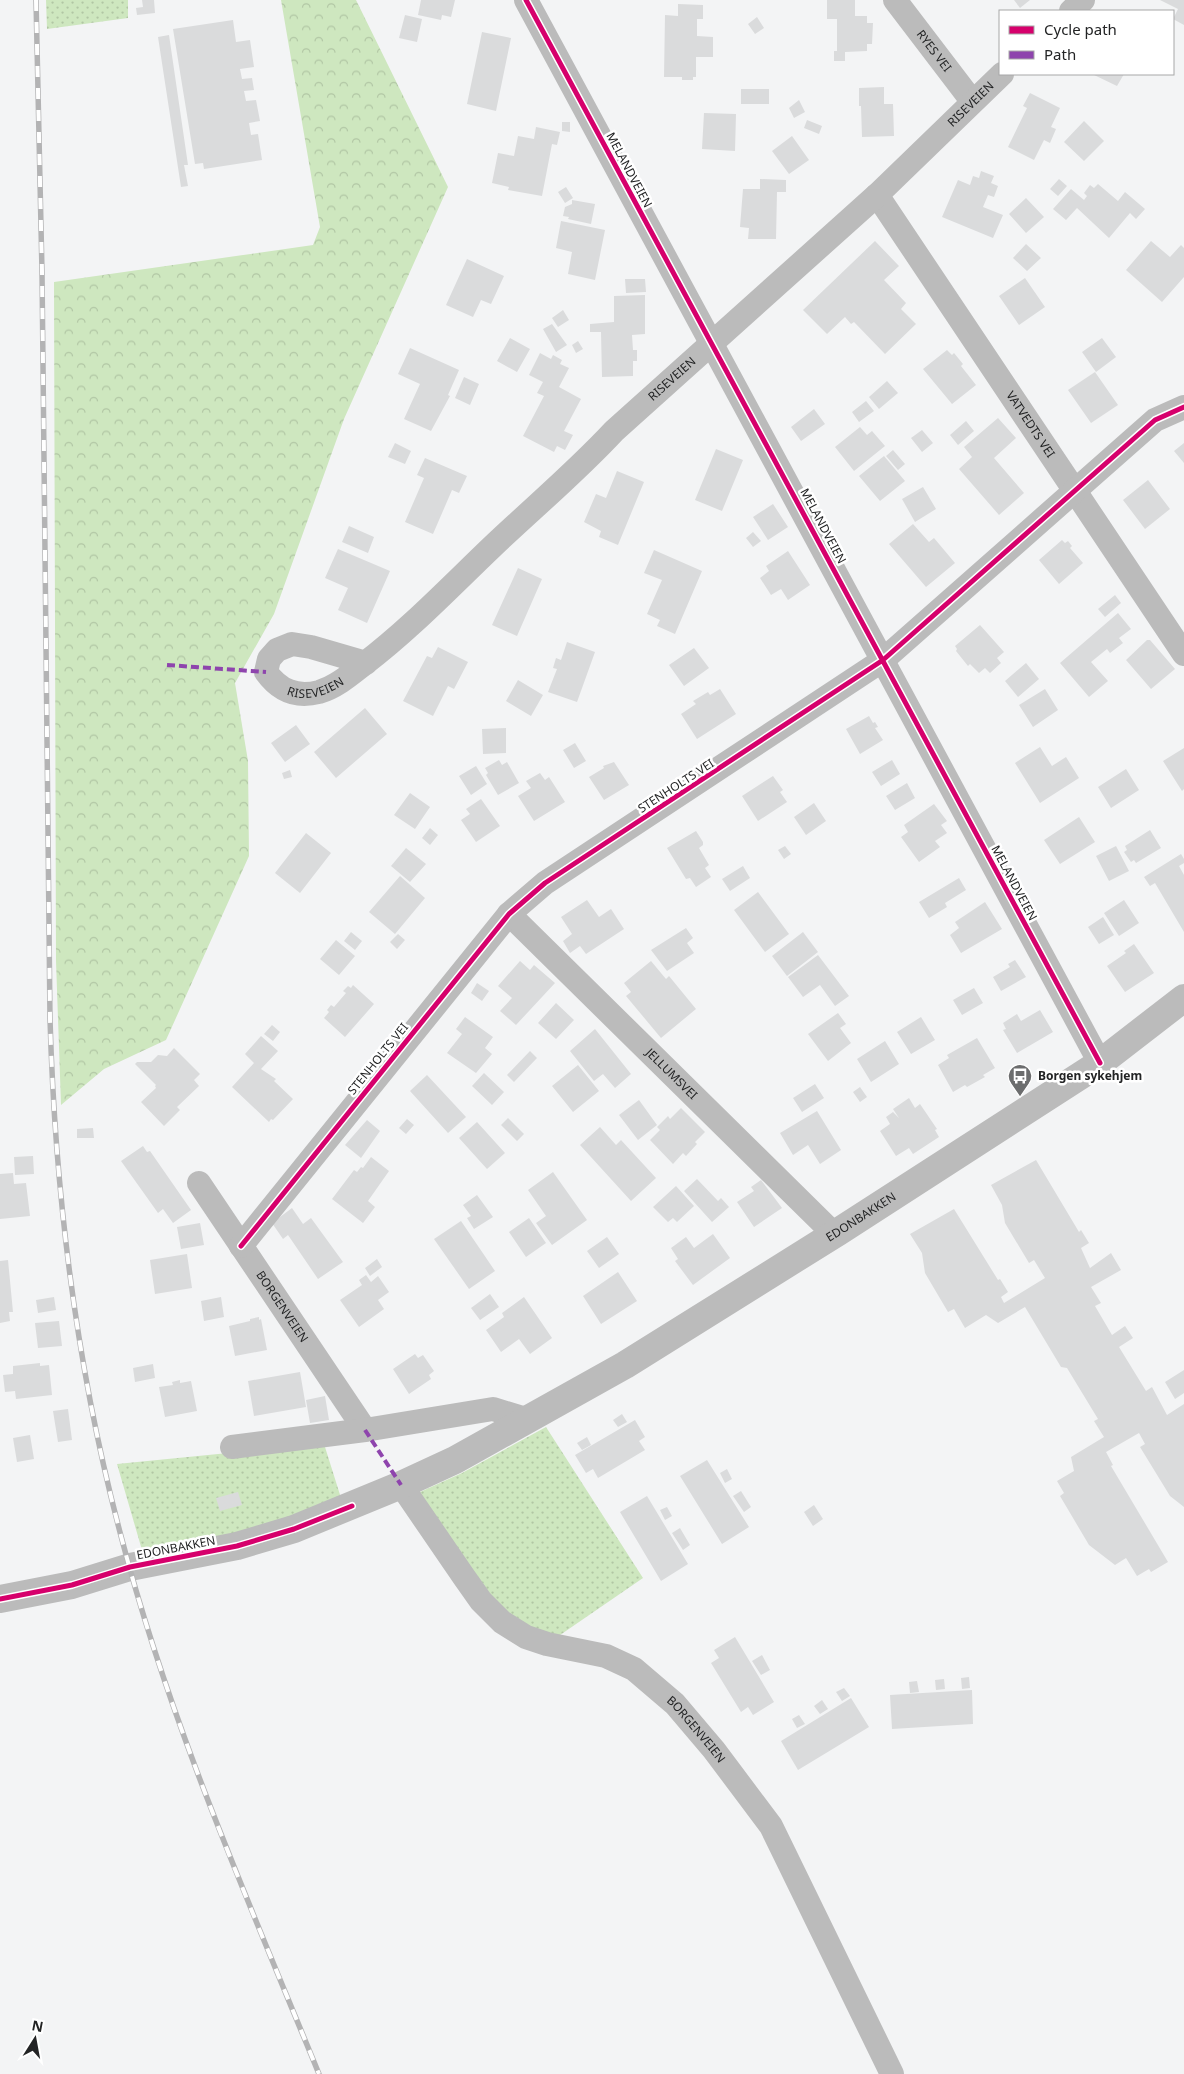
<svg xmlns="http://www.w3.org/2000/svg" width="1184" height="2074" viewBox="0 0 1184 2074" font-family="'Noto Sans',sans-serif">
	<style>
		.grass { fill: url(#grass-dots) }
		.forest { fill: url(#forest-crowns) }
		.building { fill: #dadbdc }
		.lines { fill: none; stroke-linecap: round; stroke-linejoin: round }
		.minor { stroke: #bbb; stroke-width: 24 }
		.tertiary { stroke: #bbb; stroke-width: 28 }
		.rail-casing { stroke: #b3b3b4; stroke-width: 5.5 }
		.rail { stroke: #fff; stroke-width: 4; stroke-dasharray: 11; stroke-linecap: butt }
		.quiet { stroke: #8e44ad; stroke-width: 4; stroke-dasharray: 8 4; stroke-linecap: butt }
		.cycleway-casing { stroke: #fff; stroke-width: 8 }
		.cycleway { stroke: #d6006c; stroke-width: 5 }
		.labels { text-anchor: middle; stroke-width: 5; stroke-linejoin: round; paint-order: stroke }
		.street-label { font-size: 12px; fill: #232425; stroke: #fff }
		.poi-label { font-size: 12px; font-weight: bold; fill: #232425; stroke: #fff; text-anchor: start }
	</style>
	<defs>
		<pattern id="grass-dots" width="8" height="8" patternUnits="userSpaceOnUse" patternTransform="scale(1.25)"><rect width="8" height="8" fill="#cee7bf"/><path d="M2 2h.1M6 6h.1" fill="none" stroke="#b1c6a4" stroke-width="1.8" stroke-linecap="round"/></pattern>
		<pattern id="forest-crowns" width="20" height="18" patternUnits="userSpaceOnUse" patternTransform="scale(1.25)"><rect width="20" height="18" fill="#cee7bf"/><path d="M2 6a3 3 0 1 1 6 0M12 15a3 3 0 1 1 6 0" fill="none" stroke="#b1c6a4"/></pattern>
	</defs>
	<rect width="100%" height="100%" fill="#f3f4f5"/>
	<path class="grass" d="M46 0H128V18L47 29Z
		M546 1427 643 1578 547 1644 526 1637 409 1497 462 1473Z
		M308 1445 325 1447 341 1498 264 1526 144 1557 117 1464Z"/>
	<path class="forest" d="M281 0H356L448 187 344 419 274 614 235 683 248 761 249 856 166 1040 104 1069 61 1105 56 961 54 282 313 245 320 227Z"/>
	<path class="building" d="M142 0H154L155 13 137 15 136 8 143 7Z
		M421 0H455L451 17 442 15 441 20 418 15Z
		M827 0H855V16H867V23H873L872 44H867V51L845 52V61H834V51H837V19H827Z
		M1014 0H1030L1020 8Z
		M1160 0H1184V25L1173 19 1178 9Z
		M678 4 703 5V19H697V36L713 37V57H696V77H693V80H682V77H664L665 15 678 16Z
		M405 15 422 19 417 42 399 38Z
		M757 17 764 28 755 34 748 24Z
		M233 20 236 42 250 40 254 67 240 69 242 79 252 78 254 90 244 91 246 101 256 100 260 121 249 123 251 135 258 134 262 160 204 169 203 163 195 164 173 29Z
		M482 32 511 38 496 111 467 104Z
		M169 35 188 165H184L188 186 181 187 158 37Z
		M1092 74H1124L1117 86Z
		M884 87V104H893L894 136 862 137 861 106H859V88Z
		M741 89H769V104H741Z
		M1030 93 1060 108 1051 127 1056 129 1050 143 1044 140 1034 160 1008 147 1027 108 1023 106Z
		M799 100 805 112 794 118 789 108Z
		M704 113 736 114 735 151 702 149Z
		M807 120 822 126 819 134 804 128Z
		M1084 121 1104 141 1084 161 1064 142Z
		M562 122H570V132L562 131Z
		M536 127 560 132 557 145 552 144 542 196 508 190 509 187 492 183 498 153 514 156 518 136 534 139Z
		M792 136 809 160 789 174 772 151Z
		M981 171 994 176 991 183 998 186 994 197 988 195 983 207 1003 215 993 238 942 217 958 180 970 185 973 176 979 178Z
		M760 179 786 180V192H777L776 239H748L749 228 740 227 743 189H760Z
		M1059 179 1067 186 1058 196 1050 189Z
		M1098 184 1118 201 1125 192 1145 209 1136 219 1130 213 1109 238 1077 208 1066 220 1053 209 1071 189 1084 200 1087 196 1084 193 1090 185 1094 188Z
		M566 187 573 198 565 203 558 192Z
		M1026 198 1044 217 1026 233 1009 214Z
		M572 200 595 204 591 224 568 219 569 217 563 216 565 207 572 204Z
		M561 221 605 230 595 280 568 274 572 252 556 248Z
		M875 241 899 266 884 280 906 303 901 309 916 324 885 354 854 322 851 324 845 317 827 334 803 310Z
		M1151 241 1170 257 1181 245 1184 248V277L1162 302 1126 270Z
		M1026 244 1041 258 1027 271 1013 258Z
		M467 259 504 276 491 304 481 300 473 317 446 305Z
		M1025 278 1045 307 1019 325 999 296Z
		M625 279H645L646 292 626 293Z
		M645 295V334L632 335 633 350H637V361H633V376L602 377 601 332H590V324L614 322V296Z
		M563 310 569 320 558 327 552 318Z
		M552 324 567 345 556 352 543 329Z
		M510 338 530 349 517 372 497 361Z
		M1102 338 1116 357 1096 372 1082 352Z
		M578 341 583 349 576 353 572 345Z
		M410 348 459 370 448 395 450 396 431 431 404 419 420 384 398 374Z
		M947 350 952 355 954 353 963 364 961 366 976 385 952 404 923 369Z
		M540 353 551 359 553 355 562 360 560 364 569 368 559 387 581 399 564 431 573 435 565 450 557 446 554 452 523 436 544 396 537 393 543 382 529 375Z
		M1095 372 1118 405 1091 423 1068 390Z
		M464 377 479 384 470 405 455 398Z
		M887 381 898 393 879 409 869 397Z
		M866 401 874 411 859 422 852 412Z
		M814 409 825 424 801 441 791 427Z
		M998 418 1016 438 994 458 1024 493 999 515 959 469 972 457 964 447Z
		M966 421 974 431 958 445 950 435Z
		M860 427 867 435 872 431 885 446 854 471 835 447Z
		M922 430 933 443 922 452 911 438Z
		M395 443 411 451 405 464 388 457Z
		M1184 443V463L1174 451Z
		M716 449 743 460 722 511 695 500Z
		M893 450 905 464 898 470 886 456Z
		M884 456 905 481 880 501 859 476Z
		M425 458 467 476 459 493 452 490 433 534 405 522 424 478 417 475Z
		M617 471 644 482 618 545 599 537 601 531 584 522 596 494 606 498Z
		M1148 480 1170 509 1145 529 1123 500Z
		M923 487 936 509 915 522 902 499Z
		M773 504 788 527 768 540 753 517Z
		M913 524 929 542 934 538 955 563 926 587 889 544Z
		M349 526 374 537 368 553 342 542Z
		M753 532 761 541 753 547 746 538Z
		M1062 540 1065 543 1068 541 1072 546 1070 548 1083 563 1059 584 1039 560Z
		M338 549 390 571 367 623 338 610 348 588 325 578Z
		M654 550 702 571 675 634 657 626 660 620 647 614 662 580 644 573Z
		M788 551 810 585 788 600 781 589 771 595 760 578 769 571 766 566Z
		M518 568 542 579 517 636 492 625Z
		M1115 595 1121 603 1105 617 1098 609Z
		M1118 613 1131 629 1119 638 1123 643 1110 653 1107 649 1091 662 1108 681 1089 697 1060 663Z
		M980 625 1004 652 997 658 1001 663 990 673 985 668 979 673 970 664 968 666 956 651 957 649 955 646Z
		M1147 640H1150L1175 669 1151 689 1126 660Z
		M567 642 595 652 577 702 548 692 557 669 553 668 556 658 561 660Z
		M438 647 468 662 454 689 448 686 433 716 403 701 427 656 432 658Z
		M694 648 709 668 684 686 669 665Z
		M1026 663 1039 679 1018 697 1005 681Z
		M518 680 543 695 531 716 506 701Z
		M720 689 736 714 697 739 681 714 696 704 693 701 708 692 710 695Z
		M1045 689 1058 710 1033 727 1019 705Z
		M365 708 387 734 336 778 314 752Z
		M869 716 873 723 875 722 878 727 875 728 883 740 860 754 846 729Z
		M296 725 310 744 285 762 271 743Z
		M506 728V753L483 754 482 729Z
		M575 743 586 761 574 768 563 750Z
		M1040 747 1052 766 1066 757 1079 778 1040 803 1015 763Z
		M1184 748V789L1182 791 1163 761Z
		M499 760 502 765 507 762 519 783 498 795 486 775 488 773 485 768Z
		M892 760 900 774 881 786 872 772Z
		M614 762 629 785 604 800 589 777 604 768 603 766Z
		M476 766 487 784 471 795 459 776Z
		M1126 769 1139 790 1111 808 1098 787Z
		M290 770 292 777 284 779 282 773Z
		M540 773 545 780 549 777 565 802 534 821 518 796 531 788 526 781Z
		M773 776 783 790 780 792 787 802 758 821 742 796Z
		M907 783 915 798 895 810 886 796Z
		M410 793 430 807 415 829 394 815Z
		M481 799 500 826 476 842 461 820 470 814 466 809Z
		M814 803 826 821 806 835 794 817Z
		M934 804 947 821 941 825 947 833 935 841 940 847 919 862 901 837 908 832 904 825Z
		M1079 817 1095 842 1060 864 1044 840Z
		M430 828 438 835 430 845 422 838Z
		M1150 830 1161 848 1136 863 1134 860 1131 862 1124 852 1127 850 1125 846Z
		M696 831 703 842V845L699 848 709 865 705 868 711 877 696 887 690 878 686 879 667 848Z
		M306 833 331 853 300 893 275 873Z
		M785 846 791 854 784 859 778 850Z
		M1116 846 1129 871 1109 881 1096 856Z
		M406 848 426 864 410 882 391 866Z
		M1181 854 1184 859V863L1179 866 1184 875V932L1155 883 1150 886 1144 877Z
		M743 866 750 878 730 891 722 879Z
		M400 876 425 898 395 934 369 912Z
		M959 878 966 890 945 903 947 907 929 918 919 902Z
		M758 892 789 934 765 952 734 910Z
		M587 900 599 917 611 909 624 929 586 954 580 946 570 953 563 941 572 934 561 917Z
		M1124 900 1139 923 1119 936 1104 913Z
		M985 902 1002 929 961 953 950 935 959 928 955 922Z
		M1103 917 1114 935 1099 944 1088 927Z
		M686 928 693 938 687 943 694 953 667 971 651 950Z
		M351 932 362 941 355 950 344 941Z
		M803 932 818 952 787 976 772 956Z
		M398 934 405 940 397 949 390 942Z
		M336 940 355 956 339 975 320 959Z
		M1134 944 1154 973 1125 992 1107 966 1126 953 1124 951Z
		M818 955 849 996 835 1006 820 985 803 997 788 977Z
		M1015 960 1026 977 1001 991 993 977 1010 967 1008 964Z
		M520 961 530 970 534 965 555 983 516 1025 500 1011 512 998 498 986Z
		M651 961 666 979 669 976 696 1009 661 1038 626 996 631 992 624 983Z
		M477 983 489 991 482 1001 471 993Z
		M353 985 374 1004 345 1037 324 1018 329 1012 327 1010 331 1005 334 1007 346 993 343 991 348 986 351 988Z
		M974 988 983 1003 962 1015 953 1000Z
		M556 1003 574 1020 556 1039 538 1023Z
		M1040 1010 1053 1032 1017 1053 1003 1030 1006 1029 1003 1023 1017 1014 1021 1021Z
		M838 1013 846 1024 840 1028 851 1043 828 1061 808 1034Z
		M465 1017 493 1037 485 1048 492 1054 476 1073 447 1053 462 1034 456 1029Z
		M921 1017 935 1040 911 1054 897 1032Z
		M272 1025 280 1032 273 1041 264 1034Z
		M595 1029 631 1074 615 1088 603 1074 594 1081 570 1051Z
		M261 1036 278 1051 261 1069 276 1079 274 1081 293 1099 273 1120 271 1119 269 1122 232 1087 254 1063 245 1054Z
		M977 1038 995 1068 983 1075 985 1077 967 1087 965 1085 953 1092 938 1065 949 1058 947 1055Z
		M885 1041 899 1064 871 1082 857 1059Z
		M174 1048 200 1074 194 1080 199 1086 177 1107 180 1110 164 1126 141 1102 156 1088 155 1086 156 1085 135 1064 137 1062H151L158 1055 167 1056Z
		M530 1051 537 1058 514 1082 507 1075Z
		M578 1065 599 1091 573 1112 552 1086Z
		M484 1073 504 1092 492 1105 472 1086Z
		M427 1075 466 1117 448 1133 410 1091Z
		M815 1084 824 1098 802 1112 793 1098Z
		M860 1087 867 1097 860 1102 853 1092Z
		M909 1098 915 1108 920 1104 937 1129 935 1130 939 1137 913 1154 909 1148 896 1156 880 1131 890 1124 886 1117 893 1112 899 1118 893 1109Z
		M639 1100 657 1125 638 1140 619 1115Z
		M681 1108 705 1132 695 1142 697 1144 686 1156 683 1153 673 1164 650 1140 660 1130 657 1127 668 1116 670 1119Z
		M817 1111 841 1150 820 1164 808 1145 793 1155 780 1133Z
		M508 1118 524 1134 517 1141 501 1125Z
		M407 1119 414 1125 406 1134 399 1128Z
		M367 1120 380 1131 361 1158 345 1145Z
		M477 1122 505 1153 487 1169 459 1138Z
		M600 1127 616 1145 621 1140 656 1178 631 1201 580 1145Z
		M93 1128 94 1138H77V1129Z
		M143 1146 147 1152 150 1151 191 1210 173 1223 163 1209 158 1213 121 1161Z
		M33 1156 34 1174 15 1175 14 1157Z
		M371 1157 389 1171 368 1201 375 1207 363 1223 332 1199 354 1170 357 1172 361 1167 363 1168Z
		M1036 1160 1079 1232 1081 1230 1089 1243 1081 1248 1090 1268 1111 1253 1121 1270 1091 1287 1101 1303 1095 1306 1112 1335 1125 1326 1133 1338 1119 1347 1146 1391 1152 1387 1167 1415 1184 1404V1507L1170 1496 1140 1447 1145 1444 1139 1433 1106 1452 1113 1465 1111 1466 1168 1562 1151 1572 1149 1569 1137 1576 1126 1558 1115 1565 1089 1545 1060 1496 1064 1493 1057 1481 1074 1471 1071 1457 1104 1437 1094 1421 1098 1419 1067 1368 1061 1367 1025 1307 998 1323 986 1315 965 1328 954 1309 948 1312 925 1273 922 1253 910 1234 954 1209 998 1280 1000 1279 1008 1292 1001 1297 1004 1303 1045 1278 1034 1260 1029 1263 1005 1223 1002 1205 991 1185Z
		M553 1172 587 1220 552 1245 536 1223 546 1216 528 1190Z
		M13 1173 14 1184 26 1183 30 1216 0 1219V1174Z
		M697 1179 718 1201 721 1198 729 1207 712 1222 684 1191Z
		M761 1180 782 1208 754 1227 737 1202 754 1191 751 1187Z
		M676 1186 694 1206 677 1222 673 1218 668 1222 653 1207Z
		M477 1195 493 1217 474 1229 467 1218 471 1216 463 1205Z
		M292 1208 303 1224 311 1218 343 1262 318 1279 288 1235 283 1239 272 1223Z
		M529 1218 546 1243 526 1257 509 1232Z
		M461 1221 495 1271 469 1289 434 1239Z
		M200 1223 204 1245 181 1249 177 1227Z
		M713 1234 730 1258 693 1285 675 1261 678 1259 671 1248 686 1237 694 1248Z
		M607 1237 619 1254 599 1268 587 1251Z
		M187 1254 192 1288 155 1294 150 1260Z
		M377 1259 382 1267 370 1276 365 1268Z
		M8 1260 13 1312H9L10 1321 0 1323V1261Z
		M618 1272 637 1301 601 1324 583 1296Z
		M366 1275 371 1282 378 1276 389 1292 378 1300 384 1309 359 1327 340 1300 362 1285 359 1280Z
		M490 1294 499 1307 480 1320 471 1308Z
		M54 1297 56 1310 38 1313 36 1300Z
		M221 1297 224 1317 204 1321 201 1301Z
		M524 1297 552 1338 530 1354 519 1339 501 1352 486 1330 504 1317 502 1313Z
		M259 1317V1320L261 1319 267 1350 235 1356 229 1326 250 1321V1319Z
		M59 1321 62 1346 38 1348 35 1323Z
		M415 1354 418 1358 423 1355 434 1371 429 1375 431 1379 409 1394 393 1369Z
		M40 1363V1366L49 1365 52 1395 16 1399 15 1391 5 1392 3 1375 13 1374V1366Z
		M153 1364 155 1378 135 1382 133 1368Z
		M1184 1370V1393L1175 1399 1165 1382Z
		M300 1372 306 1407 254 1416 248 1381Z
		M180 1380V1383L191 1381 197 1411 165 1417 159 1387 173 1385 172 1382Z
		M325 1396 329 1420 310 1423 306 1400Z
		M68 1409 72 1440 58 1442 53 1411Z
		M622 1414 627 1422 618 1427 613 1420Z
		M635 1420 645 1437 639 1441 645 1450 598 1478 593 1469 586 1473 575 1455Z
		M30 1435 34 1459 17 1462 13 1438Z
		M587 1437 591 1445 582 1450 577 1443Z
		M707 1460 749 1527 722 1544 680 1476Z
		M727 1469 732 1479 725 1483 720 1473Z
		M741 1491 751 1507 744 1512 733 1496Z
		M238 1492 242 1505 220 1511 216 1498Z
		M647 1496 688 1564 661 1581 620 1512Z
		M814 1505 823 1519 813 1526 804 1512Z
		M667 1507 672 1516 665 1520 660 1510Z
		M680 1528 690 1545 683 1550 672 1533Z
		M735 1637 774 1702 753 1715 748 1707 741 1712 711 1663 719 1658 714 1650Z
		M762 1655 770 1670 761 1675 752 1661Z
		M969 1677 970 1688 962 1689 961 1678Z
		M944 1679 945 1689 936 1690 935 1680Z
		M917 1681 919 1692 910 1693 909 1682Z
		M844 1688 850 1696 842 1701 836 1692Z
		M972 1690 973 1724 892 1729 890 1695Z
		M851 1698 869 1727 798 1770 781 1741Z
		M822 1700 828 1709 820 1714 814 1706Z
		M799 1715 805 1724 797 1728 792 1719Z"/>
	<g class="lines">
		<g class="minor">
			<path d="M526 0 1100 1063"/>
			<path id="s1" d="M895 0 972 101"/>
			<path d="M1071 11 1083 0"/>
			<path id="s2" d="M877 195 1184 654"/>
			<path id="s3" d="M366 663 311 647 292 644 277 650 269 659 266 672C279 690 296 698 319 692 336 687 350 675 364 664 410 629 450 587 493 546 533 508 576 472 614 431L877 195 1002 74"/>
			<path id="s4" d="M509 914 834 1234"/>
			<path id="s5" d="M199 1183 365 1430"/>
			<path d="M241 1246 509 914 545 883 883 660 1155 420 1184 407"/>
			<path d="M232 1447 365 1430 493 1409 529 1420"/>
			<path id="s6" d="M401 1485 464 1577 481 1601 502 1622 526 1637 547 1644 606 1656 634 1669 675 1704 714 1750 771 1826 892 2074"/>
		</g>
		<path class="tertiary" id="s7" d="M0 1599 72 1585 130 1567 237 1546 294 1529 401 1485 455 1460 625 1365 838 1232 1100 1063 1184 998"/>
		<g class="rail-casing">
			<path id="rail" d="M36 0 42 272 50 1019C55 1193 76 1367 121 1536 169 1721 247 1898 319 2074"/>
		</g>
		<use href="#rail" class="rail"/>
		<path class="quiet" d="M167 665 266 672
			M365 1430 401 1485"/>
		<g class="cycleway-casing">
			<path id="cycleway" d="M526 0 1100 1063
				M241 1246 509 914 545 883 883 660 1155 420 1184 407
				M0 1599 72 1585 130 1567 237 1546 294 1529 352 1506"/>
		</g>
		<use href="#cycleway" class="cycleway"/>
	</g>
	<defs>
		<g id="bus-pin" transform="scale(1.25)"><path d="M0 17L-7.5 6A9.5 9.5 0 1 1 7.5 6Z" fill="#6c6d6e" stroke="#fff"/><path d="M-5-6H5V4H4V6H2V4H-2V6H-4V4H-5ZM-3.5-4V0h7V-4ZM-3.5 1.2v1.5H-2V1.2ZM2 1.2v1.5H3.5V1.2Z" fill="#fff"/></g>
	</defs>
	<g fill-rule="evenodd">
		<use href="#bus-pin" x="1020" y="1076"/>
	</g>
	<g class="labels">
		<g class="street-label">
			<text dy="4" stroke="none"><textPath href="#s1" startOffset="64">RYES VEI</textPath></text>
			<text dy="4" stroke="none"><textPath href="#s3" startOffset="1058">RISEVEIEN</textPath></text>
			<text transform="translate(629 170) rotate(62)" y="4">MELANDVEIEN</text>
			<text dy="4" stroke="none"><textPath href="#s3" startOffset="652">RISEVEIEN</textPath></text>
			<text dy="4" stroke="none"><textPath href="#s2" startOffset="276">VATVEDTS VEI</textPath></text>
			<text transform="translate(823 526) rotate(62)" y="4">MELANDVEIEN</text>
			<text dy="4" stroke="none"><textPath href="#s3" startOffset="176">RISEVEIEN</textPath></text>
			<text transform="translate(676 786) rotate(-33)" y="4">STENHOLTS VEI</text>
			<text transform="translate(1014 883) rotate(62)" y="4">MELANDVEIEN</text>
			<text transform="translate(378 1059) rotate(-51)" y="4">STENHOLTS VEI</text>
			<text dy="4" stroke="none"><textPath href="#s4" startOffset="228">JELLUMSVEI</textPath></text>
			<text dy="4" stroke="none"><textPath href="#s7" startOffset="951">EDONBAKKEN</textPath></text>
			<text dy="4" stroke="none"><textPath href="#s5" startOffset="149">BORGENVEIEN</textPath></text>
			<text transform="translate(176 1548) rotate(-11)" y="4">EDONBAKKEN</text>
			<text dy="4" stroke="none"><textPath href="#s6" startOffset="399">BORGENVEIEN</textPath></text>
		</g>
		<g class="poi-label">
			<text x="1038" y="1080">Borgen sykehjem</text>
		</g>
	</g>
	<rect x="999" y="10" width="175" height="65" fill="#ffffff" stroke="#a7a7a8"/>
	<rect x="1009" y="26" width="25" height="8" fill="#d6006c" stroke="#a7a7a8"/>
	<text x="1044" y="35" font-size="15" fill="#232425">Cycle path</text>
	<rect x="1009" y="51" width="25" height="8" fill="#8e44ad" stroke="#a7a7a8"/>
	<text x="1044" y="60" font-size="15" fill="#232425">Path</text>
	<g transform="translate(35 2039) rotate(11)" stroke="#ffffff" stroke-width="4" paint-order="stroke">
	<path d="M0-4L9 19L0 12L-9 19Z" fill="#232425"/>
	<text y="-8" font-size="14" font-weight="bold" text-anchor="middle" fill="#232425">N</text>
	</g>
</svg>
